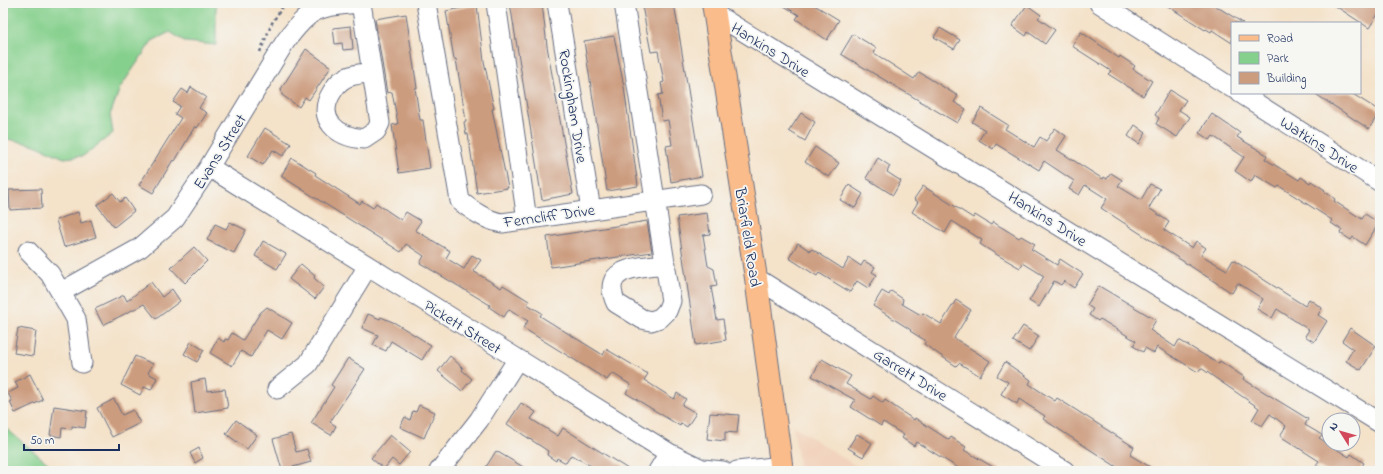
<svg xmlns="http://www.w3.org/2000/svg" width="1383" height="474" viewBox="0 0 1383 474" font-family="'Indie Flower',sans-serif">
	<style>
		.built { fill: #f2d4be }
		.green { fill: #86d08d; stroke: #508076 }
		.building { fill: #cc9c7f }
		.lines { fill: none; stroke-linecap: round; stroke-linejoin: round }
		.minor-casing { stroke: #676e83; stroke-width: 21 }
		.major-casing { stroke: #676e83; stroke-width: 24 }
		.path { stroke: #676e83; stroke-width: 2.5; stroke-dasharray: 3 3; stroke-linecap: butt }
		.minor { stroke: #fff; stroke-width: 19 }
		.major { stroke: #f9bc8a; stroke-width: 22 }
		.labels { text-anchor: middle; stroke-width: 3.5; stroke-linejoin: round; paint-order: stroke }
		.street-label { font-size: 16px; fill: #1b2f5e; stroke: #f6f6f2 }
	</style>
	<rect width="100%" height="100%" fill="#f6f6f2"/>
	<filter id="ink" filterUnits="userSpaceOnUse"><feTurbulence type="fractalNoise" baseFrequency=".025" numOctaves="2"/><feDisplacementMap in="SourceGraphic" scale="8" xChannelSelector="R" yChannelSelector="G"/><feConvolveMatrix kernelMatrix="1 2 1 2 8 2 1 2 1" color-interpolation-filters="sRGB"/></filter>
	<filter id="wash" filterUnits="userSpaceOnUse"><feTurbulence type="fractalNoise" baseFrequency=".012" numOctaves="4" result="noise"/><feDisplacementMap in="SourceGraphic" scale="16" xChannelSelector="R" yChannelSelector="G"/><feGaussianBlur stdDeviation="0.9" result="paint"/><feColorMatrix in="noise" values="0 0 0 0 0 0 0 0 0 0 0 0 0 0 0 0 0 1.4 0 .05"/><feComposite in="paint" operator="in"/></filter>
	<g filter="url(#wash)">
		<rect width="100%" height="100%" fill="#f4e2c9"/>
		<path class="built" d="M793 426 864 471H800Z"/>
		<path class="green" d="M3 3H216V45L186 42 170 32 152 41 120 88 110 115 113 133 83 156 64 158 35 145 3 138Z
			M3 426 56 470 61 471H3Z"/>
		<g id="blocks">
			<path class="building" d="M510 3H542L547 46 573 194 542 200Z
				M658 3H674L702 176 671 182 666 146 672 145 668 120 662 121 658 95 663 94 661 83 664 82 658 51 651 52 642 6Z
				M779 3H811L839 20 827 40 796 19 799 15Z
				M1163 3H1211L1243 23H1232V43L1212 30 1211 32 1206 29 1205 30Z
				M1331 3H1380V11L1369 28Z
				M477 5 484 61 494 109H492L508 188 477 193 468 134H466L464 122 466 121 456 59H454L446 11Z
				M1027 5 1041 15 1038 18 1055 30 1045 44 1028 32 1026 36 1012 26Z
				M406 14 417 88H415L420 120H423L430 168 399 173 392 125 398 124 392 92 387 93 375 19Z
				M351 26 353 49 343 50 342 43 335 44 333 28Z
				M940 28 960 40 954 49 934 37Z
				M1081 32 1119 58 1120 56 1135 66 1133 69 1152 81 1143 96 1108 74 1111 71 1072 46Z
				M853 34 876 48 874 53 914 79 919 72 958 96 954 102 966 109 957 123 841 54Z
				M614 36 624 87 638 186 607 191 584 41Z
				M306 49 331 67 309 100 305 97 299 107 282 95 281 89Z
				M191 87 206 97 199 108 207 113 197 128 195 126 175 161 173 160 153 193 139 185 181 118 175 114 180 106 173 102 182 89 188 93Z
				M1170 90 1186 100 1179 110 1190 117 1177 137 1156 124 1159 118 1155 115Z
				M1314 93H1351L1380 111 1369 129Z
				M981 108 1008 125 1005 129 1034 147 1040 137 1046 141 1055 128 1066 136 1057 150 1103 179 1104 177 1107 179 1111 173 1122 180 1118 186 1141 200 1150 184 1160 189 1149 208 1169 222 1164 230 1192 248 1196 241 1206 248 1201 255 1227 270 1233 260 1305 306 1309 299 1322 308 1318 315 1327 321 1314 342 1305 336 1309 330 1277 309 1272 318 1257 309 1263 299 1238 283 1232 293 1101 208 1107 199 1085 185 1079 195 1069 189 1074 181 1044 161 1039 170 996 144 993 149 979 140 985 130 972 122Z
				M801 113 815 122 805 141 789 131Z
				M1212 114 1240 133 1237 137 1267 155 1265 159 1299 180 1301 177 1310 183 1311 181 1325 190 1324 191 1335 199 1334 201 1362 219 1365 214 1379 223 1365 245 1353 237 1351 240 1340 233 1342 230 1331 223 1332 220 1279 186 1277 188 1255 175 1251 182 1235 171 1244 157 1213 136 1210 140 1199 133Z
				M1135 125 1146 133 1139 144 1128 136Z
				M265 128 291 144 283 156 273 150 263 165 248 156Z
				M815 147 839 163 829 177 805 162Z
				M292 158 316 173 315 175 360 204 362 201 373 208 376 203 401 220 406 212 421 221 415 230 450 251 446 258 464 269 472 255 481 260 473 271 501 288 503 285 529 301 527 304 542 313 540 316 603 355 606 349 648 374 644 380 674 399 677 393 686 399 682 405 696 413 687 427 681 423 680 426 626 393 631 385 612 373 607 380 523 328 528 321 509 309 504 317 489 307 490 305 420 263 424 256 406 244 401 252 281 176Z
				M878 158 890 166 887 172 901 181 893 195 866 178Z
				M849 185 863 194 855 208 840 200Z
				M923 186 973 218 975 215 991 225 993 222 1019 238 1021 236 1035 244 1031 249 1057 265 1060 259 1083 274 1074 288 1064 281 1061 285 1054 281 1039 307 1029 301 1044 276 1023 263 1020 268 994 253 980 244 982 240 952 221 945 233 912 212 918 202 914 199Z
				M41 189 42 208 10 210 9 190Z
				M113 193 120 202 125 198 134 211 114 227 97 205Z
				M78 212 81 223 91 220 96 237 64 247 56 220Z
				M707 213 710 234 703 235 708 266 714 269 717 286 711 287 717 320 723 319 726 340 696 345 677 217Z
				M647 221 652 252 551 267 547 237Z
				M230 222 246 230 234 253 207 240 215 224 226 229Z
				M263 241 286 254 277 269 255 256Z
				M798 243 810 251 812 249 843 269 849 258 861 266 864 261 875 267 872 272 877 275 868 288 857 281 850 292 819 273 817 276 789 258Z
				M194 247 207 261 185 283 171 268Z
				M301 264 315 276 314 278 324 287 315 299 289 279Z
				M151 282 162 297 172 289 180 301 156 319 144 304 103 325 95 309 124 295 127 301Z
				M1099 286 1156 320 1150 330 1175 347 1179 340 1219 364 1220 361 1244 377 1243 379 1308 419 1305 425 1322 435 1319 438 1349 457 1351 454 1364 463 1359 471H1326L1316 465 1319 461 1280 436 1286 426 1270 414 1262 426 1252 420 1259 408 1201 368 1198 372 1157 347 1154 353 1145 348 1143 352 1133 346 1136 341 1100 319 1098 321 1089 315 1093 309 1087 305Z
				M882 291 889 295 891 291 903 299 902 304 921 315 923 313 941 324 956 300 971 310 954 338 990 361 980 376 959 363 956 366 947 360 924 344 926 341 910 331 911 330 873 306Z
				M267 307 292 323 282 339 267 330 251 357 241 351 232 366 210 353 218 338 224 342 225 339 228 340 232 333 243 340 260 313Z
				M368 314 380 319 381 317 395 323 431 345 422 360 391 341 386 351 373 345 378 335 362 328Z
				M1023 326 1039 336 1029 351 1013 341Z
				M18 328 36 331 33 356 14 353Z
				M1350 328 1376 346 1361 370 1346 361 1353 349 1342 341Z
				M191 342 204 350 197 362 184 354Z
				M135 356 153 364 148 373 157 378 151 390 144 387 140 395 121 385Z
				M450 356 463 368 462 370 472 379 462 391 438 371Z
				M348 358 365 369 330 422 336 426 331 435 311 423 334 387 331 385Z
				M822 359 851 376 846 384 871 399 873 396 883 403 885 400 914 420 915 418 949 440 951 437 966 447 964 450 1000 471H963L923 446 916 442 914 446 902 438 904 435 883 422 881 426 851 407 855 400 812 376Z
				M1005 362 1031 380 1029 384 1055 401 1057 398 1134 447 1130 455 1157 471H1123L1043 419 1045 416 1019 399 1017 404 1001 394 1008 382 997 376Z
				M30 374 43 400 15 413 10 402 12 401 8 393 18 388 15 382Z
				M205 379 207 391 225 389 228 408 195 413 191 382Z
				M114 399 122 415 133 410 140 423 112 437 97 408Z
				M521 403 536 412 531 419 558 436 563 428 631 471H600L571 455 566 463 557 458 556 461 547 455 548 451 507 424Z
				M419 405 435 412 424 438 400 427 405 417 410 420 413 411 416 412Z
				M54 406 87 411 85 428 72 426V429L62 428 61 437 50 435Z
				M710 413 739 415 737 433 725 432V441L707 439Z
				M236 420 257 435 247 449 226 434Z
				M291 434 296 452 307 449 311 462 282 470 273 439Z
				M857 434 872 443 863 457 848 448Z
				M390 435 410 452 399 465 392 459 384 469 371 458Z
				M199 448 203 458 195 463 190 453Z
				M496 451 530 471H493L486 467Z"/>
		</g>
	</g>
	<g filter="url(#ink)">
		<use href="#blocks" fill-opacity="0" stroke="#676e83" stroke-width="1"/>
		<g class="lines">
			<g class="minor-casing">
				<path id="minor" d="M361 3 380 123 376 131 364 139C337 137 315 119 332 92 335 87 338 82 344 79 351 74 363 74 371 72
					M426 3 460 201C473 211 485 220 502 223L701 194
					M496 3 527 220
					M557 3 591 210
					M624 3 671 301 667 311 660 318 651 321 642 319 616 303C599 266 641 267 666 264
					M1099 3 1232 88
					M715 14 1380 423
					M1240 93 1380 182
					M209 167 669 453 702 469 723 471
					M28 251 50 274 76 319 82 363
					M756 278 1065 471
					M61 292 140 248 175 218 209 167 285 42C311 7 317 7 359 3
					M277 389 308 364 368 266
					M439 471 479 420 517 360
					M658 471 669 453
					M737 471 782 466"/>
			</g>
			<g class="major-casing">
				<path id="major" d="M713 3 756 278 782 471"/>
			</g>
			<path class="path" d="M260 52 272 23 285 3"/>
			<use href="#minor" class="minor"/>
			<use href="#major" class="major"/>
		</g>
	</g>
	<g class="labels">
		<g class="street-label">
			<text transform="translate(771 49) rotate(32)" y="6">Hankins Drive</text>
			<text transform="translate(574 106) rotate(81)" y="6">Rockingham Drive</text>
			<text transform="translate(1320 144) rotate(33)" y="6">Watkins Drive</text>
			<text transform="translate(219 151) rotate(-58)" y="6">Evans Street</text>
			<text transform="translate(549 215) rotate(-8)" y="6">Ferncliff Drive</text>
			<text transform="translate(1048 218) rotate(32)" y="6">Hankins Drive</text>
			<text transform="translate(749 237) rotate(81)" y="6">Briarfield Road</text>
			<text transform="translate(463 326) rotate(32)" y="6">Pickett Street</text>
			<text transform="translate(911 374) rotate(32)" y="6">Garrett Drive</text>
		</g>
	</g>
	<rect width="1383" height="474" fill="none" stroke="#f6f6f2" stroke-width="16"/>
	<rect x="1231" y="22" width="130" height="72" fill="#f6f6f2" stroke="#9ea6b7"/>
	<rect x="1239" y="35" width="20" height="6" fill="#f9bc8a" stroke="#9ea6b7"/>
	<text x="1267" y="42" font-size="12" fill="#1b2f5e">Road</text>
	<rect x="1239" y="52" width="20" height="12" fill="#86d08d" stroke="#9ea6b7"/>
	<text x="1267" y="62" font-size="12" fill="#1b2f5e">Park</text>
	<rect x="1239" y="72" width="20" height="12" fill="#cc9c7f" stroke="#9ea6b7"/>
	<text x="1267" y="82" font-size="12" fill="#1b2f5e">Building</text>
	<g transform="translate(1341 432) rotate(307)"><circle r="19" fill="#f6f6f2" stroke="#9ea6b7"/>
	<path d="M0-3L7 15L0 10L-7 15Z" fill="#d1495b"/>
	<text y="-6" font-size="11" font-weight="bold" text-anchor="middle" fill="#1b2f5e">N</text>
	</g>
	<path d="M24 444v6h95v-6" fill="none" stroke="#1b2f5e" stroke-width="2"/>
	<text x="30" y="444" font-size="12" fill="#1b2f5e" stroke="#f6f6f2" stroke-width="3" paint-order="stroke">50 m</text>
</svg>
